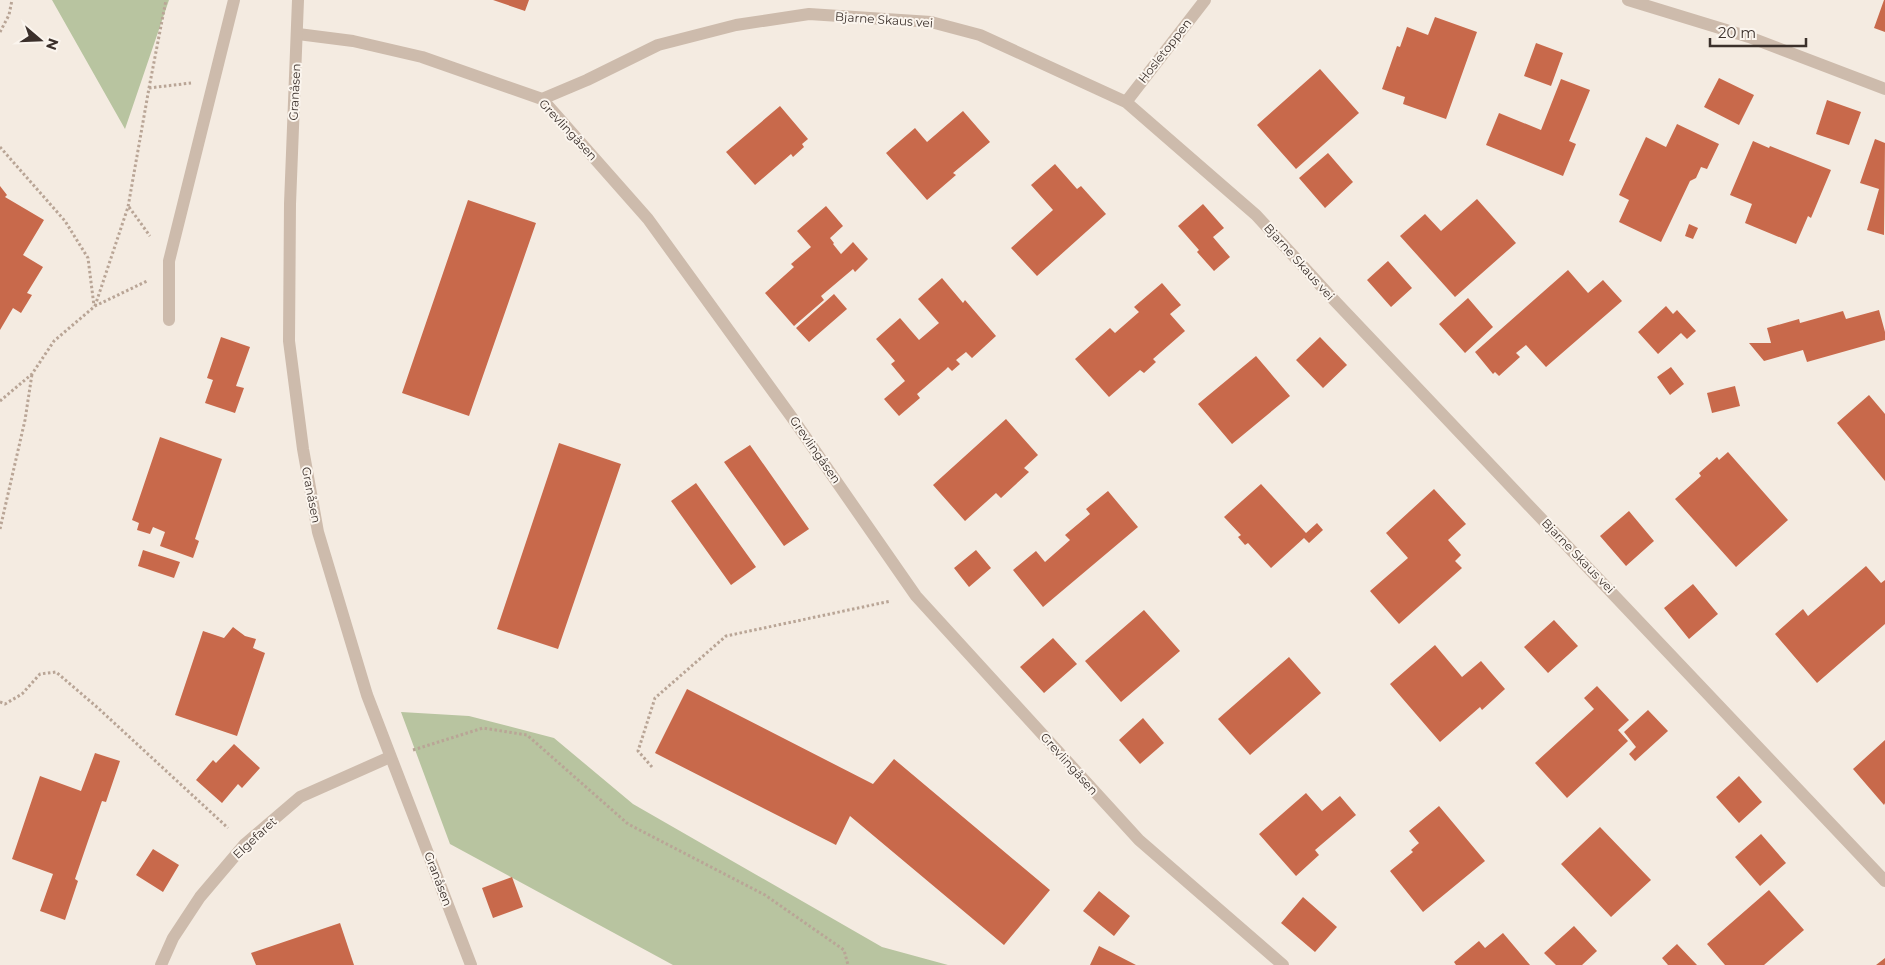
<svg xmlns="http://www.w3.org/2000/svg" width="1885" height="965" viewBox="0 0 1885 965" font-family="Montserrat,sans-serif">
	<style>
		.green { fill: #b8c4a0 }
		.building { fill: #c8694b }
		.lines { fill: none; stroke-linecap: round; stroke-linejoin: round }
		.path { stroke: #b9a596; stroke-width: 3; stroke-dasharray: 2.5 2.5; stroke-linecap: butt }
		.service { stroke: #cdbbac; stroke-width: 12 }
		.minor { stroke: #cdbbac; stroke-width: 12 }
		.tertiary { stroke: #cdbbac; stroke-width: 12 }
		.labels { text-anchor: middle; stroke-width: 4; stroke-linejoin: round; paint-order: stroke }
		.street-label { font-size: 12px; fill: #3b302b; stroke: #fbf5ee }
	</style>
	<rect width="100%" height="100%" fill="#f4ebe1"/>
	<path class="green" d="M52 0H169L125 129Z
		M401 712 469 716 554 738 633 804 882 947 948 965H673L450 844Z"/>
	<path class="building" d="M493 0H529L525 11Z
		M1884 0H1885V32L1874 28Z
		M1435 17 1477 32 1446 119 1403 104 1405 97 1382 89 1397 46 1400 47 1407 27 1428 35Z
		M1536 43 1563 53 1551 86 1524 76Z
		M1320 69 1359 113 1296 169 1257 125Z
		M1719 78 1754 95 1739 125 1704 107Z
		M1561 79 1590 90 1569 141 1576 144 1563 176 1486 145 1499 113 1541 130Z
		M1827 100 1861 112 1849 145 1816 134Z
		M780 106 808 139 802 144 804 147 793 157 791 154 755 185 726 152Z
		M963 111 990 142 953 173 956 175 927 200 886 153 915 128 927 142Z
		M1677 124 1719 144 1707 169 1701 167 1696 178 1690 181 1661 242 1619 222 1629 200 1619 195 1646 137 1666 147Z
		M1875 139 1885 143 1884 235 1867 230 1879 189 1860 183Z
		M1753 141 1769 148 1770 146 1831 170 1811 218 1808 216 1796 244 1745 223 1752 204 1730 195Z
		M1328 153 1353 182 1325 208 1299 178Z
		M1055 164 1077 189 1081 186 1106 214 1037 276 1011 248 1053 210 1031 185Z
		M0 186 7 195 5 197 44 220 23 255 43 267 27 293 32 295 21 313 13 308 0 330Z
		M1477 199 1516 243 1455 297 1400 236 1425 214 1441 231Z
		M468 200 536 223 469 416 402 393Z
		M1203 204 1224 228 1213 237 1230 257 1214 271 1197 252 1199 250 1178 226Z
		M826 206 843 226 830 238 834 243 833 244 841 254 853 242 868 259 855 272 853 269 821 296 824 300 794 326 765 293 794 267 791 264 811 247 797 231Z
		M1689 224 1698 228 1693 239 1685 236Z
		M1388 261 1412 288 1391 307 1367 280Z
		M1568 270 1588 293 1603 280 1622 301 1546 367 1526 345 1516 353 1520 357 1499 376 1495 372 1493 374 1475 352Z
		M942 278 963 303 965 300 996 336 972 358 966 352 956 360 960 364 952 371 948 367 945 370 917 394 920 398 899 416 884 399 905 381 891 364 895 361 876 339 900 318 919 340 939 323 918 299Z
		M1162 283 1181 305 1170 314 1185 331 1153 359 1156 362 1144 373 1140 370 1109 397 1075 359 1110 328 1115 333 1139 312 1134 307Z
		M834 294 847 309 809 342 796 328Z
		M1468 298 1493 327 1465 353 1439 324Z
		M1666 306 1673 314 1677 310 1696 331 1687 339 1681 333 1658 354 1638 332Z
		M1879 310 1885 332V340L1807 362 1803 350 1764 361 1749 343H1771L1767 328 1799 319 1800 323 1843 311 1846 319Z
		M221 337 250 347 236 386 244 388 235 413 205 403 213 380 207 378Z
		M1320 337 1347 365 1323 388 1296 360Z
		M1256 356 1290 396 1232 444 1198 404Z
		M1671 367 1684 384 1670 395 1657 377Z
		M1735 386 1740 406 1712 413 1707 393Z
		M1869 395 1885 414V481L1837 423Z
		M1006 419 1038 455 1024 468 1029 472 1001 498 996 493 965 521 933 485Z
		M160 437 222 459 195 539 199 541 193 558 160 546 165 532 153 527 150 534 137 530 139 523 132 520Z
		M559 443 621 464 558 649 497 629Z
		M750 445 809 529 784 546 724 462Z
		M1728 452 1788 520 1736 567 1675 499 1701 476 1699 473 1717 457 1719 460Z
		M696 483 756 567 731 585 671 501Z
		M1261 484 1306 533 1317 523 1323 530 1309 543 1304 538 1271 568 1248 543 1245 545 1238 537 1241 535 1224 517Z
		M1434 489 1466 524 1448 540 1461 555 1455 561 1462 568 1399 624 1370 591 1408 558 1386 533Z
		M1108 491 1138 527 1043 607 1013 570 1036 551 1045 562 1070 540 1065 535 1090 514 1086 509Z
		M1629 511 1654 541 1626 566 1600 536Z
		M143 550 180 562 174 578 138 566Z
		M976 550 991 568 969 587 954 568Z
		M1866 566 1881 583 1885 580V624L1817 683 1775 634 1803 609 1808 616Z
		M1693 584 1718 614 1689 639 1664 608Z
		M1144 610 1180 651 1121 702 1085 661Z
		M1554 620 1578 646 1548 673 1524 647Z
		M233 627 245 636 256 639 253 648 265 653 237 736 175 715 203 631 224 638Z
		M1053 638 1077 664 1044 693 1020 667Z
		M1435 645 1462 677 1481 661 1505 689 1482 710 1480 707 1440 742 1390 684Z
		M1289 657 1321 693 1250 755 1218 719Z
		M1597 686 1629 720 1618 730 1628 741 1567 798 1535 763 1594 709 1584 698Z
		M687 689 873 784 894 759 1050 890 1004 945 850 816 836 845 655 753Z
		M1648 710 1668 731 1635 761 1629 754 1636 747 1624 732Z
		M1143 718 1164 743 1140 764 1119 740Z
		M1885 740V803L1884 805 1853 769Z
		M234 744 260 768 242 788 238 784 222 803 196 780 213 760 216 763Z
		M95 753 120 761 106 802 102 801 88 841 75 879 78 881 65 920 40 911 53 874 12 859 40 776 81 791Z
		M1739 776 1762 802 1739 823 1716 797Z
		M1306 793 1322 811 1340 796 1356 815 1315 850 1319 855 1296 876 1259 834Z
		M1439 806 1485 861 1423 912 1390 871 1413 852 1411 850 1419 843 1409 831Z
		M1600 827 1651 880 1611 917 1561 864Z
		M1761 834 1786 863 1760 886 1735 857Z
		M153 849 179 865 163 892 136 875Z
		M512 877 523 907 493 918 482 888Z
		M1769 890 1804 930 1764 965H1725L1707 944Z
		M1099 891 1130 916 1114 936 1083 911Z
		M1303 897 1337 927 1315 952 1281 923Z
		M340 923 354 965H256L251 953Z
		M1574 926 1597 951 1582 965H1556L1544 953Z
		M1503 933 1530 965H1456L1454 962 1479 941 1485 948Z
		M1677 944 1697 965H1668L1662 958Z
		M1099 946 1136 965H1090Z
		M1885 958V965H1876Z"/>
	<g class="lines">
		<path class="path" d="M0 32 9 15 12 0
			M149 88 191 83
			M0 147 65 221 88 258 94 306
			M129 207 150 236
			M95 306 128 207 149 88 166 0
			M0 401 32 374 54 341 95 306 147 281
			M0 529 25 420 32 374
			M0 702 5 704 22 694 40 674 56 672 98 708 228 828
			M413 750 483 728 527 735 628 824 765 895 844 950 848 965
			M652 767 638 751 655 698 726 636 891 601"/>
		<path class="service" d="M169 320V261L234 0"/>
		<path class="minor" d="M1628 0 1749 37 1885 89
			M298 34 353 41 422 57 542 99 648 219 793 419 916 596 1139 840 1283 965
			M542 99 587 80 658 45 736 25 809 14 931 22 980 35 1126 102 1256 215 1333 299 1885 881
			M1126 102 1205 0
			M161 965 173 938 200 897 245 844 300 797 390 757"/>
		<path class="tertiary" d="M298 0 290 204 289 341 303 449 318 532 367 695 471 965"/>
	</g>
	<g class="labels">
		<g class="street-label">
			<text transform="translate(884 20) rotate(4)" y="4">Bjarne Skaus vei</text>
			<text transform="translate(1165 51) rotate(-52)" y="4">Hosletoppen</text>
			<text transform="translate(295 92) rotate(-87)" y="4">Granåsen</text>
			<text transform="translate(568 130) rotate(47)" y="4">Grevlingåsen</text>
			<text transform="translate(1299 262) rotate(48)" y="4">Bjarne Skaus vei</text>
			<text transform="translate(815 450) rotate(55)" y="4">Grevlingåsen</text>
			<text transform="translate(311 495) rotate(79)" y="4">Granåsen</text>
			<text transform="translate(1578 556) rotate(46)" y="4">Bjarne Skaus vei</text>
			<text transform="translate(1069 764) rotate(48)" y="4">Grevlingåsen</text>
			<text transform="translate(255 838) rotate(-43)" y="4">Elgefaret</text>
			<text transform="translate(438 879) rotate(69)" y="4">Granåsen</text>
		</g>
	</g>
	<g transform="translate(40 40) rotate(109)" stroke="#fbf5ee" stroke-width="4" paint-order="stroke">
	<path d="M0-4L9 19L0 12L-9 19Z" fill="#3b302b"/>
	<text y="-8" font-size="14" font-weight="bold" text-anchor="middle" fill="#3b302b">N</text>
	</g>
	<path d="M1710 38v8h96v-8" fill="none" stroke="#3b302b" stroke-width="2.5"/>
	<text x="1718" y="38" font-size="15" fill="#3b302b" stroke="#fbf5ee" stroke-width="4" paint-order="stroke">20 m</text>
</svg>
